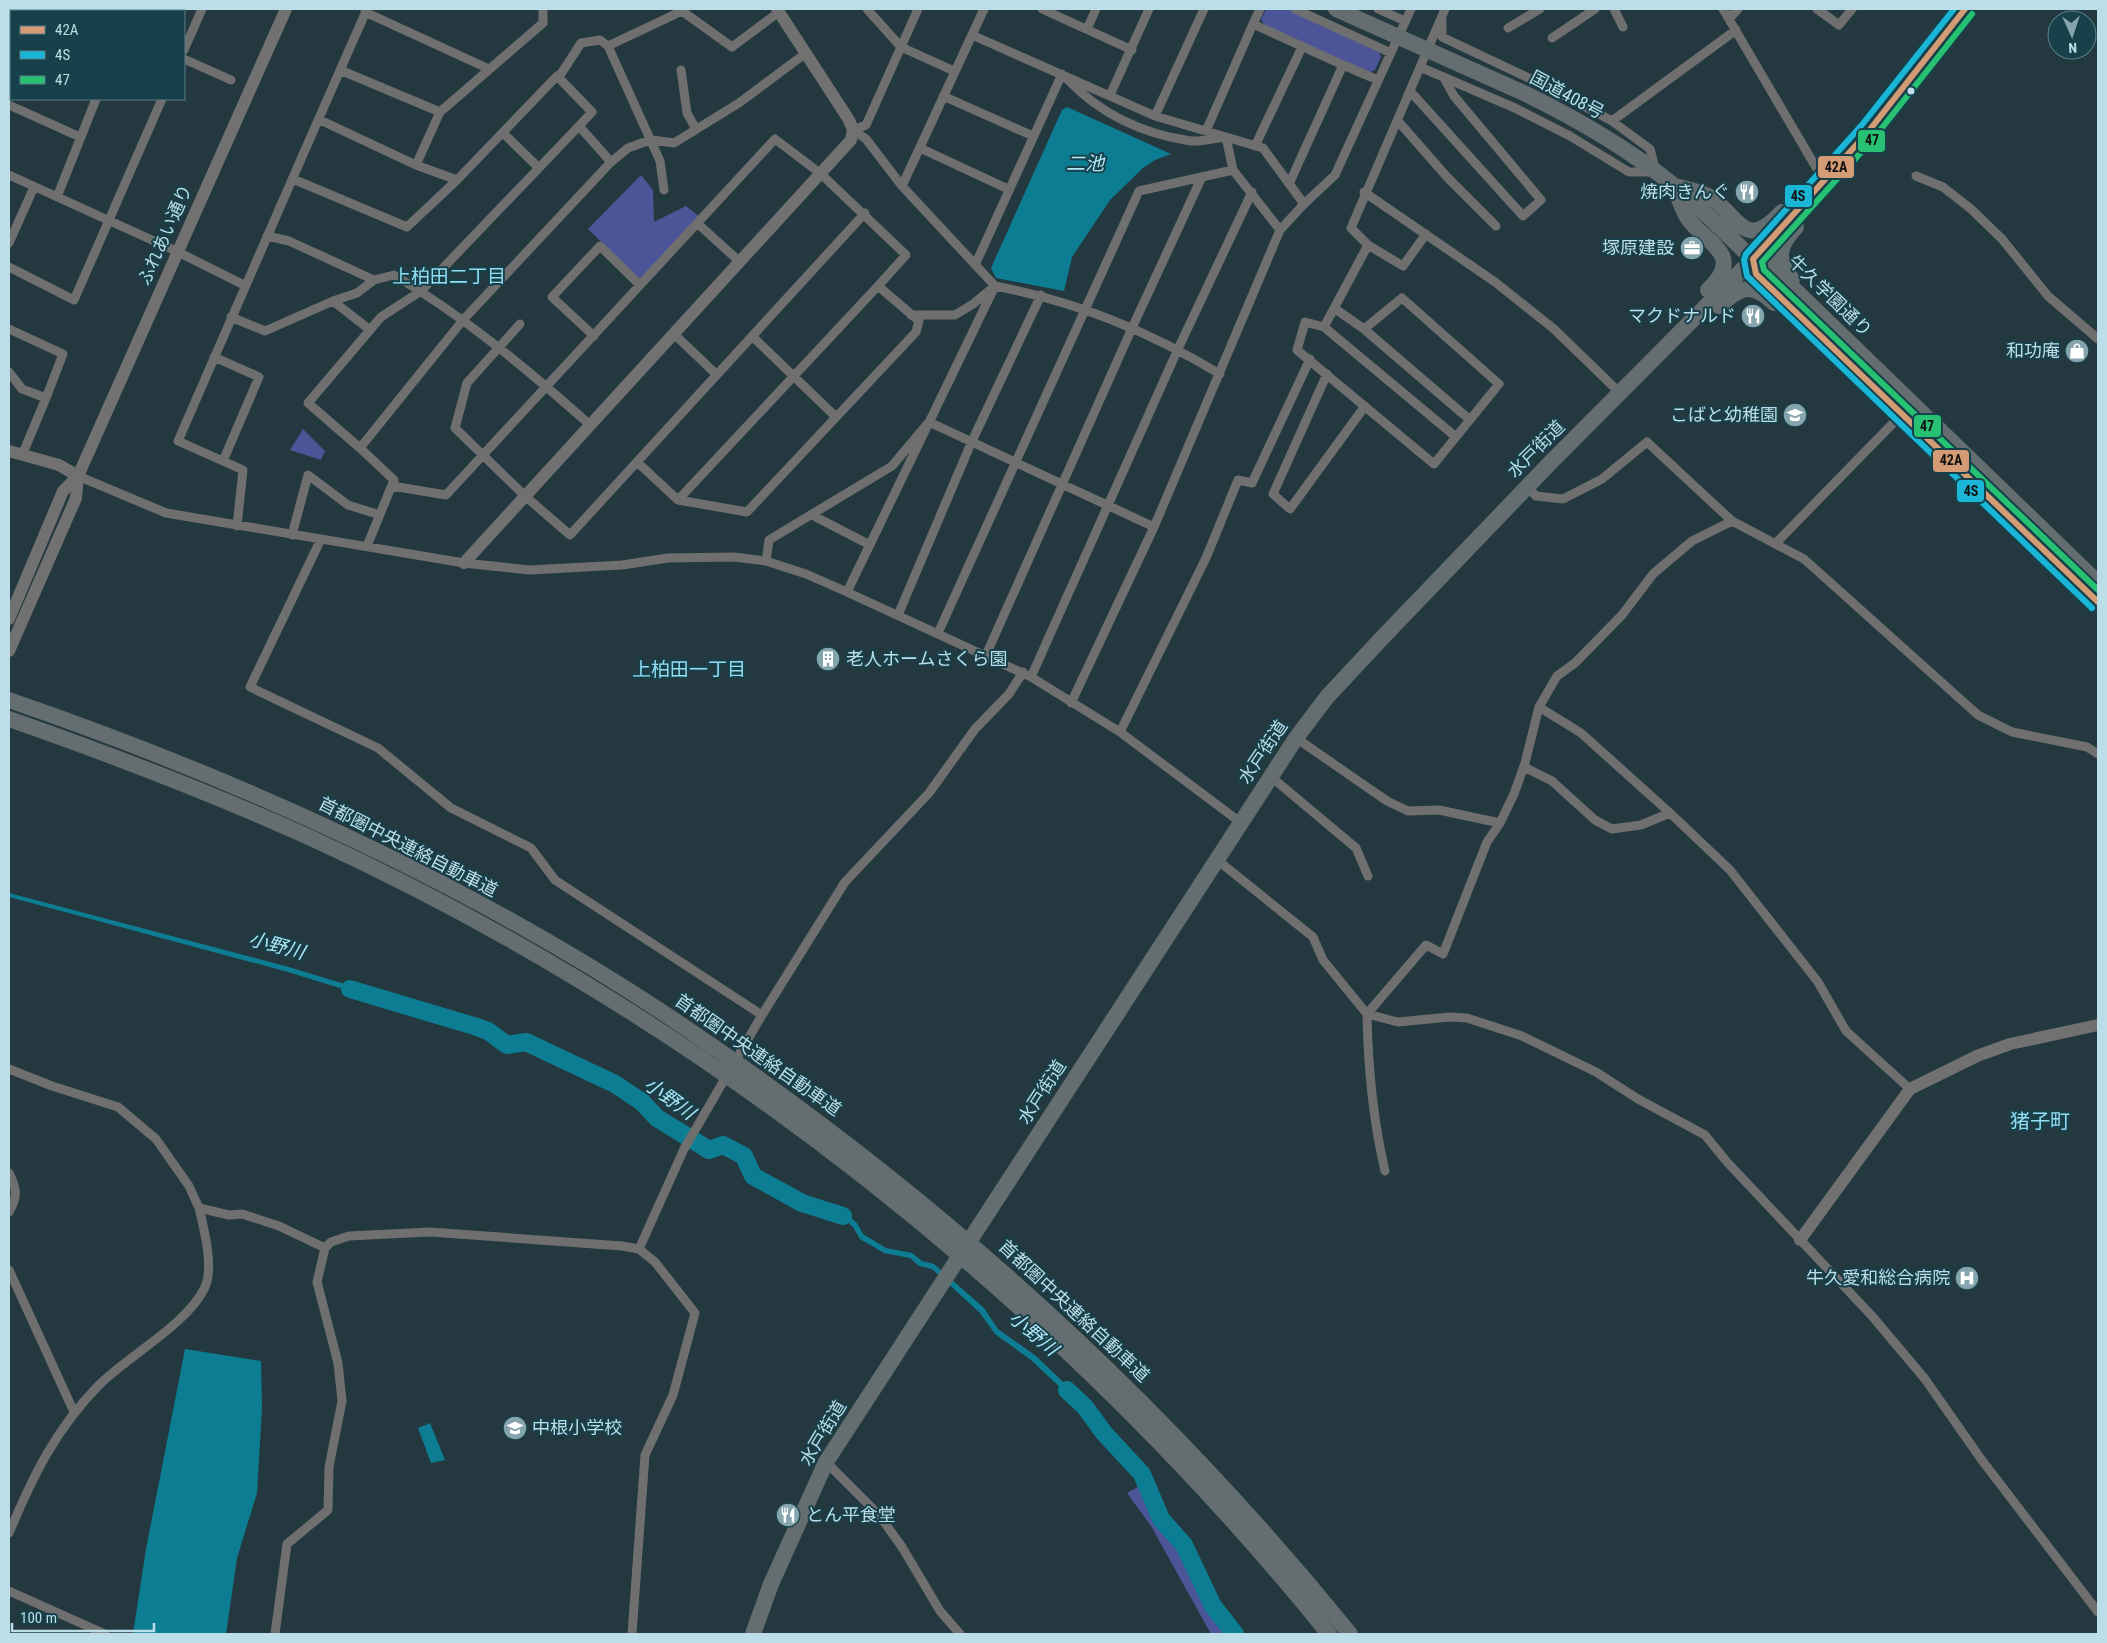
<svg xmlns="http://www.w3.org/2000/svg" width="2107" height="1643" viewBox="0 0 2107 1643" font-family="'Roboto Condensed','Noto Sans JP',sans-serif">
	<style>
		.green { fill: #4c5598 }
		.water { fill: #0d7d94 }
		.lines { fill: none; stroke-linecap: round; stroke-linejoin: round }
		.river { stroke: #0d7d94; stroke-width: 18 }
		.street { stroke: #706f6f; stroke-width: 9 }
		.secondary { stroke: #717172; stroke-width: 12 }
		.highway { stroke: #646d6f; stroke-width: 16 }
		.highway-bridge { stroke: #646d6f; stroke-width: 16 }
		.bus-1-casing { stroke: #18404a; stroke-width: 10 }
		.bus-2-casing { stroke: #18404a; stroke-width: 10 }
		.bus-3-casing { stroke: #18404a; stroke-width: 10 }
		.bus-1 { stroke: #d39c74; stroke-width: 6 }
		.bus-2 { stroke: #1ab6d8; stroke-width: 6 }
		.bus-3 { stroke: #26c172; stroke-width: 6 }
		.bus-dot { fill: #bbdee8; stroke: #18404a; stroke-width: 2 }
		.labels { text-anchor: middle; stroke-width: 4; stroke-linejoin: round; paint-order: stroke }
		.street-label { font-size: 18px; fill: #bbdee8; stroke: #18404a }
		.poi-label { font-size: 18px; fill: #bbdee8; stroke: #18404a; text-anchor: end }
		.water-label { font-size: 19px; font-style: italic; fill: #afe7f7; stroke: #18404a }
		.neighbourhood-label { font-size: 19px; fill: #92ddf2; stroke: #18404a }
		.quarter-label { font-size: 20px; fill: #92ddf2; stroke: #18404a }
		.line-badge { stroke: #18404a; stroke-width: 2 }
		.pale-badge-label { font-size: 14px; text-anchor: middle; font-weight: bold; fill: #111 }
	</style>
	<rect width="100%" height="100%" fill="#23393f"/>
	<path class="green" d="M9 9H60L66 11H11V33L9 32Z
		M1266 9H1287L1378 49 1381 57 1375 70 1368 73 1265 27 1261 19Z
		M641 175 653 190 654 222 686 206 701 218 646 277 639 278 588 229Z
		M303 429 325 451 321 460 290 450Z
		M1141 1485 1158 1524 1175 1543 1186 1561 1196 1587 1208 1607 1233 1634H1211L1151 1526 1127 1493Z"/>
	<path class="water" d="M1067 107 1171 154 1155 160 1143 168 1110 200 1072 257 1064 291 996 278 991 268 1062 110Z
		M9 893 289 967 374 993 372 998 288 972 9 897Z
		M823 1206 846 1214 857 1223 863 1234 886 1248 912 1253 922 1261 934 1264 984 1308 998 1329 1036 1356 1087 1405 1083 1409 1031 1360 995 1334 980 1313 932 1269 919 1266 910 1258 884 1253 860 1239 853 1227 844 1219 821 1211Z
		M185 1349 261 1361 262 1408 257 1493 237 1558 226 1634H133L146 1549Z
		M430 1423 445 1460 431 1463 418 1428Z"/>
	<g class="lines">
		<path class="river" d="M350 989 474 1026 488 1031 507 1045 526 1042 615 1084 642 1102 657 1118 709 1150 723 1145 744 1156 753 1176 802 1203 843 1216
			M1067 1390 1085 1407 1104 1433 1142 1474 1161 1519 1184 1545 1213 1606 1235 1634"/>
		<path class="street" d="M76 9 81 11
			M867 9 901 47 954 71
			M1042 9 1132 50
			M1260 9 1253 24 1343 65 1289 184
			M1295 9 1391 53
			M1378 9 1405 21
			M1614 9 1623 27
			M1723 9 1824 181
			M1817 9 1839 25 1852 9
			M137 11 138 9
			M365 12 489 69
			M1729 19 1738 9
			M1508 28 1540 9
			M1087 29 1096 9
			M972 35 1155 116 1263 148 1304 204
			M1552 38 1595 9
			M9 41 11 42
			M608 46 682 11 732 47 779 12
			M184 50 202 9
			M184 59 231 80
			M1343 65 1378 80
			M1420 67 1515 108 1570 136 1629 172H1656L1650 149 1612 121 1550 88 1442 37V20
			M340 70 440 112
			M681 70 687 113 696 129
			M559 77 581 43 600 40 608 46 660 161 664 190
			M1066 78C1100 114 1142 134 1191 141 1202 142 1215 138 1226 137L1233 170
			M1410 91 1523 216 1541 200 1454 96 1444 78
			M1110 95 1149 9
			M943 96 1033 136
			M9 105 80 137
			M1155 116 1204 9
			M320 120 416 165 457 180 557 76 592 112 579 126 611 162
			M1398 121 1447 177 1496 226
			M1612 121 1736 30
			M853 130 866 125 918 9
			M1206 131 1253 24
			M503 133 538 167
			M1255 146 1302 47
			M920 148 1008 189
			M416 165 440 112 543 23V9
			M9 175 176 251 244 285
			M1916 176 1943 187 1971 209 2002 239 2048 296 2098 339
			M293 179 407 227 457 180
			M902 186 984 9
			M1364 192 1495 282 1554 329 1620 393
			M57 197 96 99
			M697 223 740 262
			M267 236 289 241 374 280 394 275C465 317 528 370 589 424
			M9 243 34 187
			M1368 245 1403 266 1426 234
			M976 263 1062 74
			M9 267 74 300 162 99
			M333 301 370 330
			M1334 308 1364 329 1470 420
			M911 315H955L973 304 995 286C1078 302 1148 331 1220 374
			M231 317 265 331 333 301 357 293 374 280
			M520 324 467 383 455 428 525 496 570 535 865 213
			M1324 327 1456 437
			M9 329 63 354 46 398
			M1364 329 1402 298 1499 384 1434 464 1297 350 1305 322 1324 327 1368 245 1351 228 1445 9
			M674 334 717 375
			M594 336 552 297 600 246 640 285
			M753 337 836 417
			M214 357 259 377 223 461
			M9 372 22 389 46 398 23 453
			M1327 374 1273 494 1290 509 1365 406
			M360 448 308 403 381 317 421 291 579 126
			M78 476 166 513 464 563 530 570 622 565 668 558 734 557 766 561 806 574 847 592 1031 677 1120 732 1240 822
			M392 486 446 495 775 139 821 174 906 255 878 286 919 321 916 332 747 512 678 500 637 462
			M1527 487 1536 496 1563 499 1602 479 1647 442 1732 521 1804 559 1978 715 2012 732 2087 747 2098 754
			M678 500 878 286
			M812 515 870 545
			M237 526 243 470 178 441C240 296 304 153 367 9
			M292 535 308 475 348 505 380 515
			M321 539 250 687 378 748 451 808 531 848 555 880 762 1015
			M1776 543 1905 411
			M367 546 394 480 360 448 463 320 611 162 628 148 642 143 652 140 674 143 739 103 806 53
			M766 561 769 540 892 466 929 422 1154 527
			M847 592 995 286 902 186 866 139 853 130
			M898 615 972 441 1041 295
			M938 633 1139 191 1233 170 1280 230
			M986 655 1132 328 1201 179
			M1031 677 1178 349 1252 192
			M1071 703 1154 527 1280 230 1304 204 1335 175 1411 9
			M1539 707 1581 733 1670 813
			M1120 732 1206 558 1238 480 1252 483 1310 359
			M1296 738 1387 801 1408 811 1439 810 1500 823
			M1524 767 1552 781 1595 820 1612 829 1641 825 1670 813 1730 870 1818 982 1846 1031 1910 1089
			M1270 776 1356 848 1368 876
			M1216 859 1313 937 1323 960 1367 1014 1398 1022 1450 1017 1467 1018 1522 1036 1596 1072 1638 1099 1705 1135 1727 1162 1872 1316 1925 1379 1981 1459 2098 1612
			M9 1069 52 1086 118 1107 156 1139 189 1186 199 1208 229 1215 242 1214 279 1226 325 1248 331 1242 349 1236 430 1232 622 1246 639 1249 655 1262 695 1313 673 1395 645 1455 632 1634
			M1385 1171C1373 1120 1368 1067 1367 1014L1426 945 1443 954 1487 842 1500 823 1514 794 1525 763 1539 707 1557 676 1575 663 1622 615 1653 574 1692 541 1732 521
			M9 1173C17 1189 18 1196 9 1212
			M639 1249 684 1149 762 1015 845 882 929 793 975 729 1009 694 1023 672
			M9 1270 74 1412
			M826 1462 879 1515 902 1547 940 1611 960 1634
			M9 1533C33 1476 55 1430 99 1385 129 1355 188 1324 205 1287 214 1267 204 1229 199 1208
			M9 1591 105 1634
			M275 1634 287 1544 328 1510 329 1467 342 1401 338 1363 317 1282 325 1248"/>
		<path class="secondary" d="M9 451 59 465 78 476
			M464 563 851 140 853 130 849 120 777 9
			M9 619 63 491 78 476
			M9 651 76 498 78 476 286 9
			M1800 1240 1910 1089 1977 1056 2010 1044 2098 1025"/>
		<path class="highway" d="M1526 94C1577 119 1627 148 1672 184 1700 207 1726 234 1753 259L1767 263 2098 583
			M1680 187C1689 190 1702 192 1710 197 1739 216 1744 253 1782 212
			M1676 192C1680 200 1683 212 1689 220 1708 245 1745 255 1708 290
			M1753 259 1756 274 2098 602
			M1792 279C1774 259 1780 244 1796 227
			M1719 306C1742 286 1751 282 1774 303
			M753 1634 771 1584 826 1462 1296 738 1327 697 1382 638 1551 462 1753 259 1836 169 1868 132 1965 9"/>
		<path class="highway-bridge" d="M1336 9 1526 94
			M9 700C238 779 466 882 668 1016 928 1189 1154 1392 1350 1634
			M9 719C112 755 214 794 313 839 703 1018 1060 1301 1329 1634"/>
		<g class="bus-1-casing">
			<path id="bus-1" d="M1965 9 1868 132 1753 259 1756 274 2098 602"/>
		</g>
		<g class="bus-2-casing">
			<path id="bus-2" d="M1954 9 1861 126 1746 254 1744 260 1747 276 2092 608"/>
		</g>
		<g class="bus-3-casing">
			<path id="bus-3" d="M1972 14 1874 138 1762 262 1764 270 2098 590"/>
		</g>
		<use href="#bus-1" class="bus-1"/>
		<use href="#bus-2" class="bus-2"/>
		<use href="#bus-3" class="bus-3"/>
	</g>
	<defs>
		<g id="restaurant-disc" transform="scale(1.25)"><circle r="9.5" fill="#86a4ad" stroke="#18404a"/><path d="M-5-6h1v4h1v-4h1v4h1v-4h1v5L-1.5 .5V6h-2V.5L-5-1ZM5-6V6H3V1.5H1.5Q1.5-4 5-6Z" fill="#fff"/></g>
		<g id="office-disc" transform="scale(1.25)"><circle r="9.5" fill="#86a4ad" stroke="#18404a"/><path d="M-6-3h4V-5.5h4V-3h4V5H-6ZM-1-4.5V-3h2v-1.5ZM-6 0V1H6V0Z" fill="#fff"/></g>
		<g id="shop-disc" transform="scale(1.25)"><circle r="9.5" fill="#86a4ad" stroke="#18404a"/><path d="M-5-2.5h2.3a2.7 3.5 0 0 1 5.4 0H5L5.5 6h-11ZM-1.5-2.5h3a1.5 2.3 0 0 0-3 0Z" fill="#fff"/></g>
		<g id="school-disc" transform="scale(1.25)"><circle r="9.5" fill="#86a4ad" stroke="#18404a"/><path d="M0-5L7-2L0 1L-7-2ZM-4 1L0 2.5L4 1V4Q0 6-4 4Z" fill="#fff"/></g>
		<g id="building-disc" transform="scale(1.25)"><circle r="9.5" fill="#86a4ad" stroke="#18404a"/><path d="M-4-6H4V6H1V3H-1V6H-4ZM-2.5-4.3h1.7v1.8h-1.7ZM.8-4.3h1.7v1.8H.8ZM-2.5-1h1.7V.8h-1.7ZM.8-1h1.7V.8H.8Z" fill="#fff"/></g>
		<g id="hospital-disc" transform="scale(1.25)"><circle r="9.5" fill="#86a4ad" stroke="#18404a"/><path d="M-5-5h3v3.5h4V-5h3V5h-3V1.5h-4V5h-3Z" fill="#fff"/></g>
	</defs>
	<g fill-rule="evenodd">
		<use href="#restaurant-disc" x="1747" y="192"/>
		<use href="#office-disc" x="1692" y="248"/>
		<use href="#restaurant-disc" x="1753" y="316"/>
		<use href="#shop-disc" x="2077" y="351"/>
		<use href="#school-disc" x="1795" y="415"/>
		<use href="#building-disc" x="828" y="659"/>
		<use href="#hospital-disc" x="1967" y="1278"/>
		<use href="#school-disc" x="515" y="1428"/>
		<use href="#restaurant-disc" x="788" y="1515"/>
	</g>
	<circle class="bus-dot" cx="1911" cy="91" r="4.5"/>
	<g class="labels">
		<g class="street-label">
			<text transform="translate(1567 95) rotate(28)" y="6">国道408号</text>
			<text transform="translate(165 235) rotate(-66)" y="6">ふれあい通り</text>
			<text transform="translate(1830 296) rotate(44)" y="6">牛久学園通り</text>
			<text transform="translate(1536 449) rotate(-45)" y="6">水戸街道</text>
			<text transform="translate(1263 752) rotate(-56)" y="6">水戸街道</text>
			<text transform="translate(408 847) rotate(27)" y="6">首都圏中央連絡自動車道</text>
			<text transform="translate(758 1055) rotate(35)" y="6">首都圏中央連絡自動車道</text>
			<text transform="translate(1042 1092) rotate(-57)" y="6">水戸街道</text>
			<text transform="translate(1074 1311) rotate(43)" y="6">首都圏中央連絡自動車道</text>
			<text transform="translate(823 1433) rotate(-59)" y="6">水戸街道</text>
		</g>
		<g class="poi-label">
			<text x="1730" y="198">焼肉きんぐ</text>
			<text x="1674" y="254">塚原建設</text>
			<text x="1736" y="322">マクドナルド</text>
			<text x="2060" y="357">和功庵</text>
			<text x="1778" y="421">こばと幼稚園</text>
			<text x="846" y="665" text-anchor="start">老人ホームさくら園</text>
			<text x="1950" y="1284">牛久愛和総合病院</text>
			<text x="532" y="1434" text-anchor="start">中根小学校</text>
			<text x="806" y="1521" text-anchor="start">とん平食堂</text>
		</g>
		<g class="water-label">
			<text x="1085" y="170">二池</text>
			<text transform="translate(277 945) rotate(15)" y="7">小野川</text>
			<text transform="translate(670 1098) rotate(36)" y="7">小野川</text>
			<text transform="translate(1034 1333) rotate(40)" y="7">小野川</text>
		</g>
		<g class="neighbourhood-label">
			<text x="449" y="283">上柏田二丁目</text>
			<text x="689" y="676">上柏田一丁目</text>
		</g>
		<g class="quarter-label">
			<text x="2040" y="1128">猪子町</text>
		</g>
	</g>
	<g class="line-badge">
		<rect x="1857" y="129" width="29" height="24" rx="5" fill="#26c172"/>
		<rect x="1817" y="155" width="38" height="24" rx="5" fill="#d39c74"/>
		<rect x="1784" y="184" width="29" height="24" rx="5" fill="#1ab6d8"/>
		<rect x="1913" y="414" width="29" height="24" rx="5" fill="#26c172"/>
		<rect x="1932" y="449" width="38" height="24" rx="5" fill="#d39c74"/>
		<rect x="1956" y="479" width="29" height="24" rx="5" fill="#1ab6d8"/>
	</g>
	<g class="pale-badge-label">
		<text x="1872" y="145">47</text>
		<text x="1836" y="172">42A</text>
		<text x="1798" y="201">4S</text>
		<text x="1927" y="431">47</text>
		<text x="1951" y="465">42A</text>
		<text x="1971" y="496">4S</text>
	</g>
	<rect width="2107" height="1643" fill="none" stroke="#bbdee8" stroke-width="20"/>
	<rect x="10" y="10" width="175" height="90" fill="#18404a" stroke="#597f89"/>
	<rect x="20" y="26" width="25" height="8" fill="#d39c74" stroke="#597f89"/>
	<text x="55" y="35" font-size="15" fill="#bbdee8">42A</text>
	<rect x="20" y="51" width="25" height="8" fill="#1ab6d8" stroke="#597f89"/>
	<text x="55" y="60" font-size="15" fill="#bbdee8">4S</text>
	<rect x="20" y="76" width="25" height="8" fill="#26c172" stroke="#597f89"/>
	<text x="55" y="85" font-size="15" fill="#bbdee8">47</text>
	<g transform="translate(2072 35) rotate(177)"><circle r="24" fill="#18404a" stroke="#597f89"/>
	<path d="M0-4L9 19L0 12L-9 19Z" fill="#86a4ad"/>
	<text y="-8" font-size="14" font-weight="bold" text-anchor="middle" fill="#bbdee8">N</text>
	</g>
	<path d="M12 1623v8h142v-8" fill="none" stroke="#bbdee8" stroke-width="2.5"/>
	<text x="20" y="1623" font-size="15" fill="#bbdee8" stroke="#18404a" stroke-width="4" paint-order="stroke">100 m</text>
</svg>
